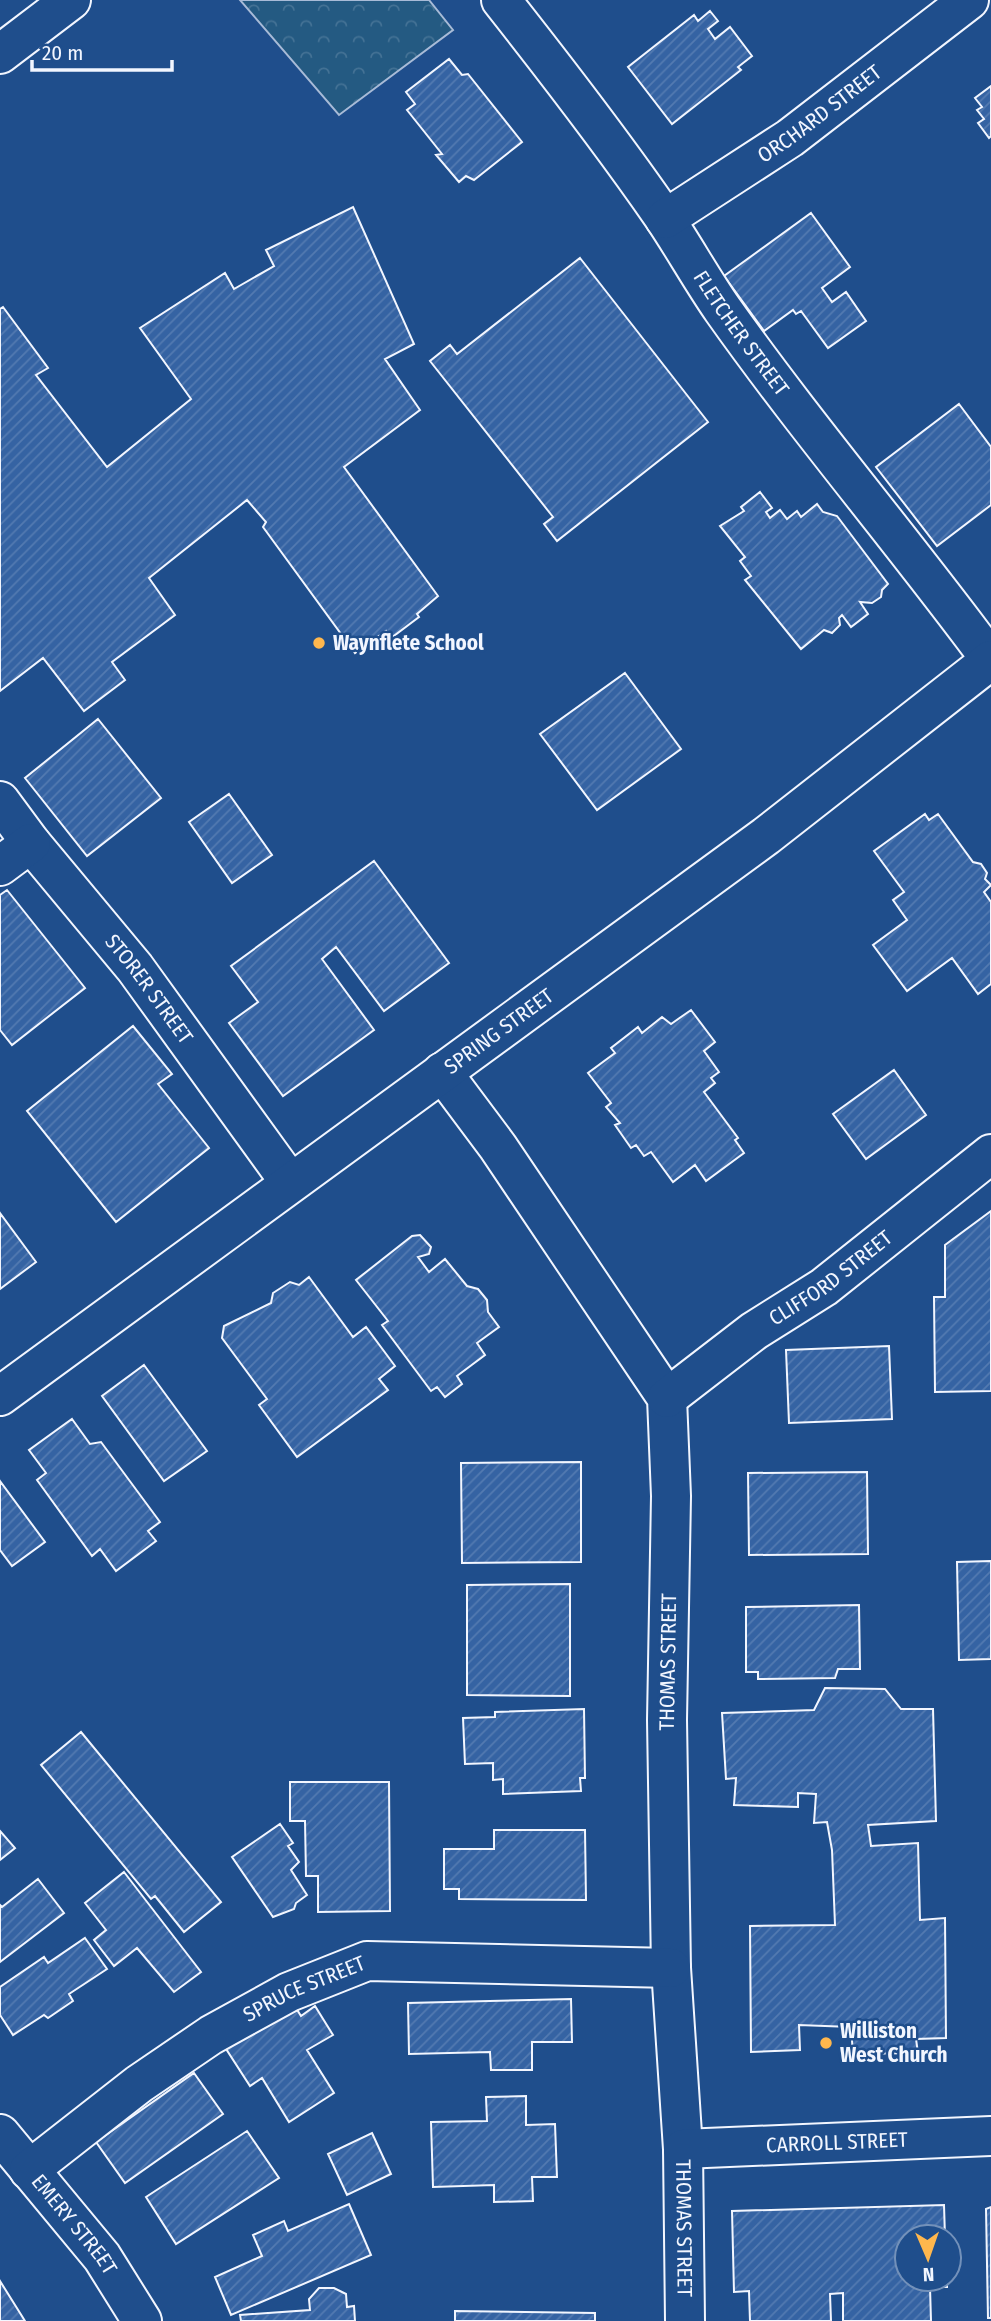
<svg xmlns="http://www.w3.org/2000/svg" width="991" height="2321" viewBox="0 0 991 2321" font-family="'Fira Sans Condensed',sans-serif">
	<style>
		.park { fill: url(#park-crowns); stroke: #a8bbd7; stroke-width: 2 }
		.building { fill: url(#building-hatch); stroke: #f2f6ff; stroke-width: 2 }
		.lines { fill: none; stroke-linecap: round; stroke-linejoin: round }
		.street-casing { stroke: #f2f6ff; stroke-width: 42 }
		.secondary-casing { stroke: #f2f6ff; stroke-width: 42 }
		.street { stroke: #1f4e8c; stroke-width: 38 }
		.secondary { stroke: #1f4e8c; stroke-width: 38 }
		.poi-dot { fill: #ffb74d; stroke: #1f4e8c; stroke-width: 2.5 }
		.labels { text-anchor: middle; stroke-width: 5; stroke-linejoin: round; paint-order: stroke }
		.street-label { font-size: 21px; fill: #f2f6ff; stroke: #1f4e8c }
		.poi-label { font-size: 21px; font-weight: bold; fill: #f2f6ff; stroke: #1f4e8c; text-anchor: start }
	</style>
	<defs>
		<pattern id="park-crowns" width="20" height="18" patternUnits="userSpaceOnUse" patternTransform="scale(1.75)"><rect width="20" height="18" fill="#245a82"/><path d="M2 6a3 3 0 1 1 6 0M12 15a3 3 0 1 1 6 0" fill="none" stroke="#447295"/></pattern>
		<pattern id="building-hatch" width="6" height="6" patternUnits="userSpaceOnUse" patternTransform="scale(1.75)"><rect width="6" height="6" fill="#3563a3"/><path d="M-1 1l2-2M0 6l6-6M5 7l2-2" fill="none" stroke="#537ab1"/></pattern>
	</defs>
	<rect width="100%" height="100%" fill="#1f4e8c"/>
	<path class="park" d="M240 0H429L453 30 339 115Z"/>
	<path class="building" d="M710 11 718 21 708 29 715 39 730 27 752 56 738 67 741 70 672 124 628 67 694 15 698 21Z
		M449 59 462 75 468 74 522 142 474 180 466 176 459 182 436 155 442 154 407 110 415 104 406 92Z
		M991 86V136L989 138 978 123 984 119 977 110 982 107 975 98Z
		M353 207 414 344 385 359 420 410 344 467 438 596 417 614 419 617 391 638 386 631 355 653 263 527 266 522 247 500 149 578 175 615 112 662 125 680 84 711 43 658 0 691V309L3 307 48 368 36 375 107 467 191 399 140 328 225 273 234 289 274 266 266 250Z
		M811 213 850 267 822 288 832 302 846 292 866 321 828 348 801 311 796 314 793 310 764 331 724 276Z
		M580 258 708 422 557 541 544 524 553 517 430 361 450 345 457 354Z
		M959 404 991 447V505L937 546 876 467Z
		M760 492 772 508 766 512 770 518 780 510 787 519 797 511 801 517 817 504 823 512 837 516 888 584 882 590 881 597 872 603 860 602 868 614 851 627 842 615 839 618 840 625 832 633 824 630 801 649 745 580 751 576 740 561 745 557 720 526 744 511 741 507Z
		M625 673 681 749 597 810 540 734Z
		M98 719 161 798 87 856 25 778Z
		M229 794 272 855 232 883 189 822Z
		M925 814 929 820 938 814 973 862 981 864 987 873 985 879 991 885 984 892 991 902V984L978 994 952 958 907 991 873 945 907 920 893 900 904 892 874 851Z
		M374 861 449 963 384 1011 336 947 322 959 374 1030 283 1096 229 1023 258 1002 231 966Z
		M7 890 85 988 12 1045 0 1030V895Z
		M691 1010 715 1042 704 1051 719 1072 711 1078 715 1083 704 1092 738 1138 735 1140 744 1153 706 1181 695 1165 673 1182 651 1152 644 1156 636 1145 631 1148 615 1125 620 1123 606 1107 611 1103 588 1073 615 1053 611 1048 638 1027 642 1033 662 1017 671 1024Z
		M133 1026 172 1074 158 1084 209 1148 116 1222 27 1111Z
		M894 1070 926 1115 866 1159 833 1114Z
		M991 1211V1391L935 1392 934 1297H945V1245Z
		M0 1213 36 1262 0 1289Z
		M420 1235 431 1247 429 1254 418 1257 429 1272 445 1259 467 1286 478 1289 487 1300 488 1312 499 1327 477 1343 485 1355 457 1376 462 1384 445 1397 437 1387 431 1391 382 1325 388 1321 356 1280 412 1236Z
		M309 1277 353 1337 366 1327 395 1366 379 1379 388 1390 297 1457 259 1405 267 1399 222 1338 224 1326 271 1303 273 1293 290 1282 299 1285Z
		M889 1346 892 1419 789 1423 786 1350Z
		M144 1365 207 1451 164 1481 102 1396Z
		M72 1419 90 1444 101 1442 160 1522 148 1531 156 1541 116 1571 100 1549 92 1556 37 1480 46 1473 29 1450Z
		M581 1462V1562L462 1563 461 1463Z
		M867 1472 868 1554 749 1555 748 1473Z
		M0 1481 45 1542 12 1566 0 1550Z
		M991 1561V1659L959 1660 957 1562Z
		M570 1584V1696L467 1695V1585Z
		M859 1605 860 1669H838L835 1678 758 1679V1672H746V1607Z
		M825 1688 885 1689 901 1709H933L936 1821 868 1825 871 1846 918 1843 920 1920 945 1918 946 2038 916 2039 918 2053 853 2054 851 2027 799 2025 800 2050 751 2052 750 1926 835 1925 832 1850 827 1822 814 1823 816 1794 798 1793V1807L734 1805 736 1778 726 1779 722 1713 814 1710Z
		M584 1709 585 1778H580L581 1791 503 1794V1779L493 1780V1763L465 1764 463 1718 495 1717V1712Z
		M81 1732 221 1902 184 1932 155 1896 151 1899 41 1765Z
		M290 1782H389L390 1911 318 1912V1876H306L305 1821H290Z
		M280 1824 293 1843 288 1846 299 1862 291 1870 307 1895 296 1903 294 1909 273 1917 232 1857Z
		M494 1830H585L586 1900 459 1899V1889H444V1849H494Z
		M0 1831 15 1848 0 1860Z
		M124 1872 201 1972 174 1992 137 1948 114 1966 94 1940 106 1930 85 1903Z
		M38 1879 64 1913 0 1962V1905L2 1907Z
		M85 1938 107 1969 69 1994 73 2001 48 2018 44 2015 13 2035 0 2015V1987L44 1957 48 1963Z
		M288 1995 301 2016 315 2006 333 2035 307 2050 334 2093 289 2122 262 2078 250 2086 219 2038Z
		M571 1999 572 2042H532V2070H491L490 2052 409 2054 408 2003Z
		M194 2073 223 2114 125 2183 96 2142Z
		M526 2096V2125L555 2124 557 2177H532L533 2201 494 2202V2185L433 2187 431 2122 487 2121 486 2097Z
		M247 2131 279 2178 176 2244 146 2197Z
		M372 2133 391 2174 347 2195 328 2154Z
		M349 2204 371 2255 231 2315 215 2277 262 2256 253 2235 284 2221 288 2231Z
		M944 2205 945 2237H907V2279H947V2287H930L931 2321H843V2293L830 2294 831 2321H750L749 2291 734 2292 732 2211Z
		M991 2207V2318H988L986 2209Z
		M0 2281 25 2321H0Z
		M319 2288H334L346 2294 347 2307 354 2306 355 2321H241L240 2315 310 2310 309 2299Z
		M455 2311 595 2313V2321H455Z"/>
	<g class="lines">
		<g class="street-casing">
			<g id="street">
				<path id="s1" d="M501 0C557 71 612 142 663 216 684 247 702 280 723 310 808 430 904 542 991 660"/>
				<path id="s2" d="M665 219 790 138 969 0"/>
				<path id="s3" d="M0 801 31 843 135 968 289 1181"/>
				<path d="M0 866 31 843"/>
				<path id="s4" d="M442 1072 498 1147 667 1398 671 1496 667 1720 671 1968 683 2149 685 2321"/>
				<path id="s5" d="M0 1396 766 836 991 660"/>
				<path id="s6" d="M667 1398 754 1331 824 1287 991 1154"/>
				<path id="s7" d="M0 2134 102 2257 142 2321"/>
				<path id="s8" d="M683 2149 991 2136"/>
				<path id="s9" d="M29 2170 139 2084 211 2035 289 1992 367 1961 671 1968"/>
			</g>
		</g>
		<g class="secondary-casing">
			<path id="secondary" d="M0 54 71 0"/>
		</g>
		<use href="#street" class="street"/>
		<use href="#secondary" class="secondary"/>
	</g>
	<g class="poi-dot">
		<circle cx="319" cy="643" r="7"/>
		<circle cx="826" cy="2043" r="7"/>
	</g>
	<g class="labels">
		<g class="street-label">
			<text dy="7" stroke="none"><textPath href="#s2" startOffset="187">ORCHARD STREET</textPath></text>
			<text dy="7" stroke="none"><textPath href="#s1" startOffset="411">FLETCHER STREET</textPath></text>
			<text dy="7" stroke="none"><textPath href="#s3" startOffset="240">STORER STREET</textPath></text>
			<text dy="7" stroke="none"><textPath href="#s5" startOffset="618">SPRING STREET</textPath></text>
			<text dy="7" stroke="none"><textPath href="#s6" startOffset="203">CLIFFORD STREET</textPath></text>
			<text transform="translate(668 1662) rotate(-89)" y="7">THOMAS STREET</text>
			<text dy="7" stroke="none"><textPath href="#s9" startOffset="331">SPRUCE STREET</textPath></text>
			<text dy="7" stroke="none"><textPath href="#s8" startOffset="154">CARROLL STREET</textPath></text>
			<text dy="7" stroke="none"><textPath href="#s7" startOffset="117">EMERY STREET</textPath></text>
			<text dy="7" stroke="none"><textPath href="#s4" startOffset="1227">THOMAS STREET</textPath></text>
		</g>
		<g class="poi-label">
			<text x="333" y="650">Waynflete School</text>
			<text x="840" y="2038">Williston<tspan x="840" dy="24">West Church</tspan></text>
		</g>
	</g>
	<g transform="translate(928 2258) rotate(178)"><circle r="33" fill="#1f4e8c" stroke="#7391ba" stroke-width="2"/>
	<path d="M0-5L12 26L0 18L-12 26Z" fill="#ffb74d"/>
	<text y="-10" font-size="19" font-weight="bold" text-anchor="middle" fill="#f2f6ff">N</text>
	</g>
	<path d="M32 60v10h140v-10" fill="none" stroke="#f2f6ff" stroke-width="3.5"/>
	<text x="42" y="60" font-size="21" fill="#f2f6ff" stroke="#1f4e8c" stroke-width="5" paint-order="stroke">20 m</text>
</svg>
